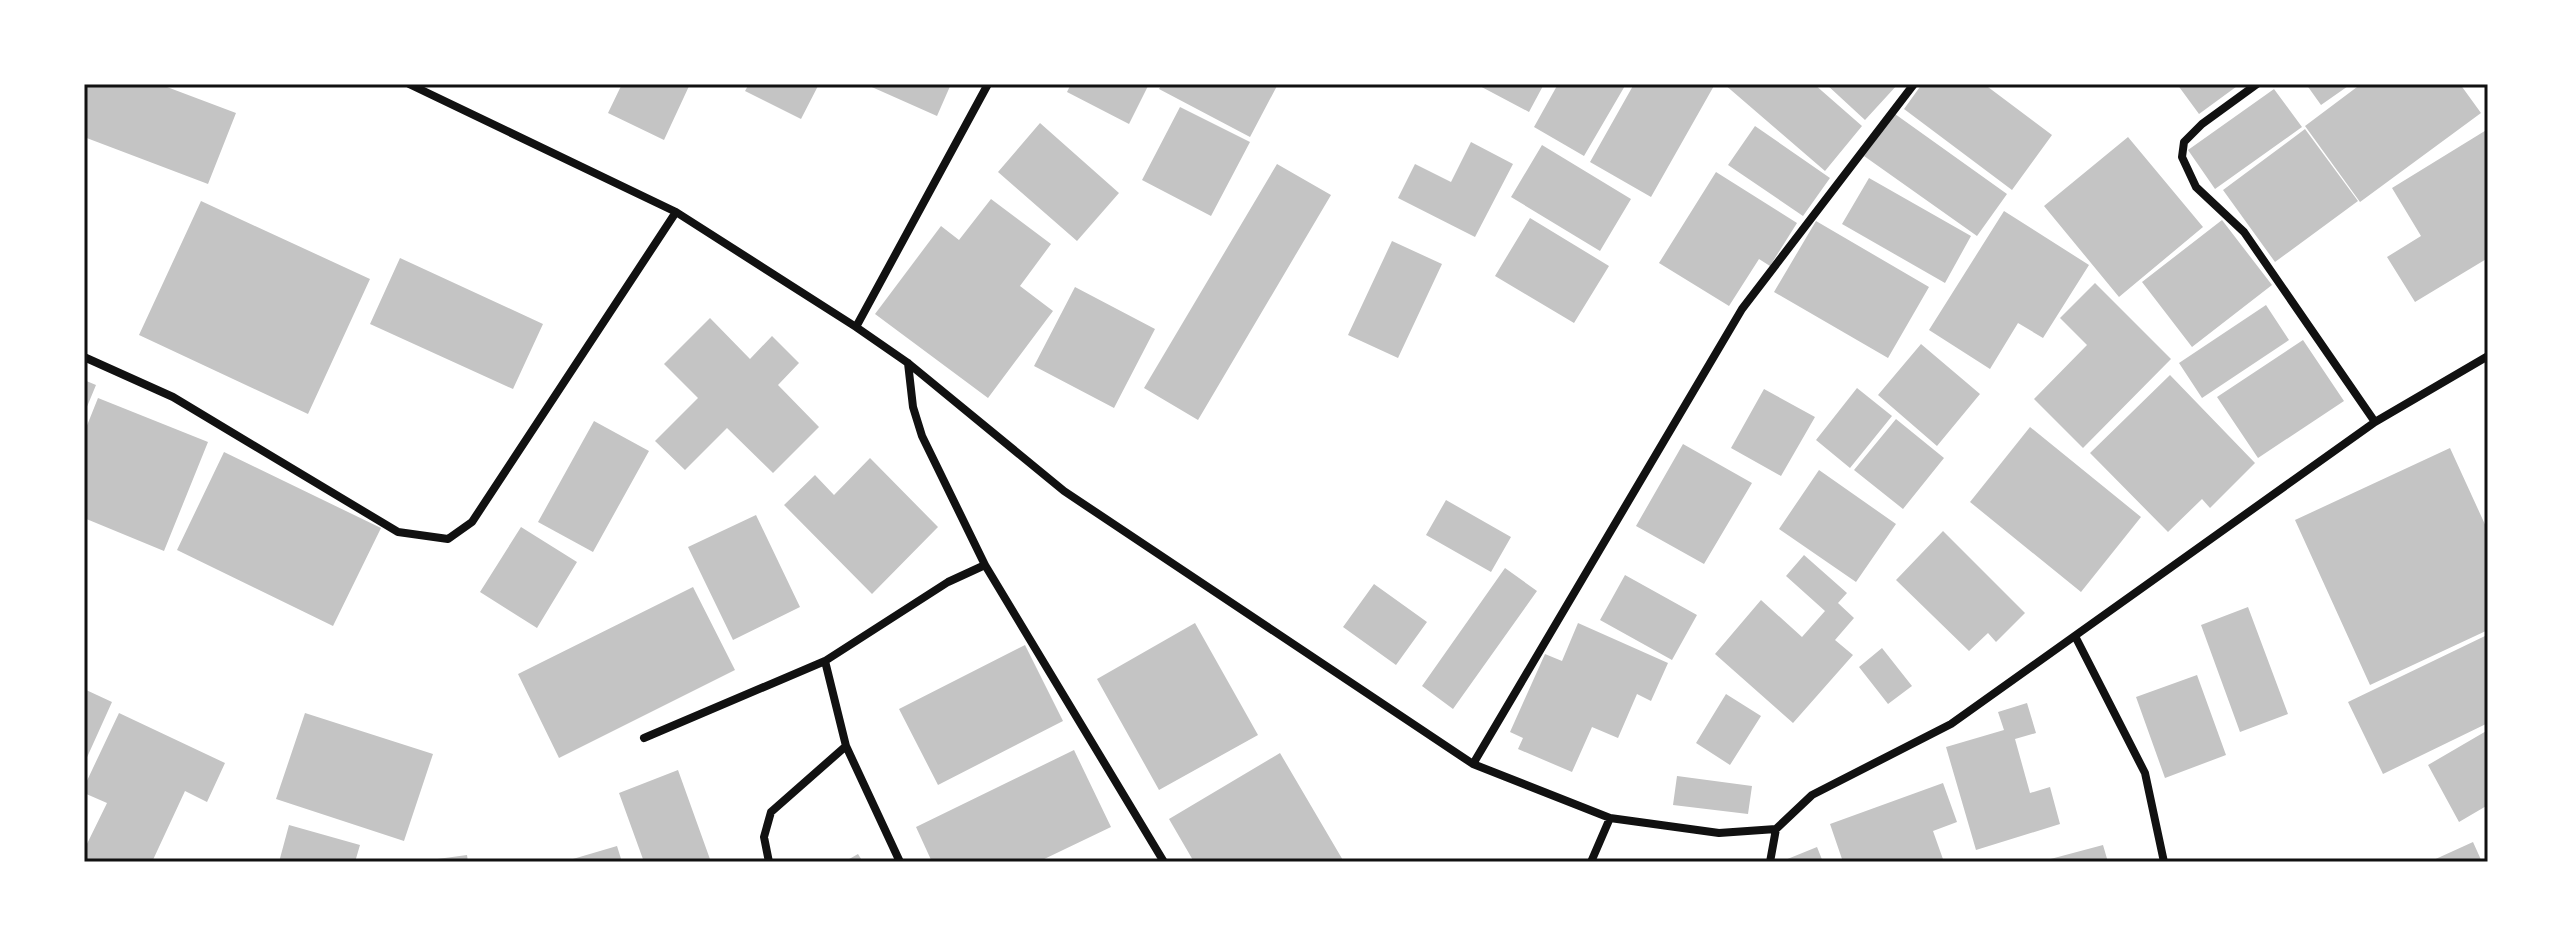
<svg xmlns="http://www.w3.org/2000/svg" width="2572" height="946" viewBox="0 0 2572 946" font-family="'PT Serif',serif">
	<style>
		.building { fill: #c4c4c4 }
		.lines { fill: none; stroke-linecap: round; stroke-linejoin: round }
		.minor { stroke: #111; stroke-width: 8 }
		.neatline { fill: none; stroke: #111; stroke-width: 3 }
	</style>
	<rect width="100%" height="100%" fill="#fff"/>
	<path class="building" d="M84 84H159L236 113 208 184 84 137Z
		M622 84H690L664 140 608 113Z
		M749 84H819L801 119 745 91Z
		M865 84H951L937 116Z
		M1071 84H1149L1129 124 1067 92Z
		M1162 84H1278L1250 137 1159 89Z
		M1476 84H1544L1529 112Z
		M1558 84H1626L1584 156 1534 127Z
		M1634 84H1715L1651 197 1590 162Z
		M1724 84H1814L1862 126 1825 171Z
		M1826 84H1898L1865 120Z
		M1922 84H1984L2052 135 2012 190 1904 109Z
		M2177 84H2240L2199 114Z
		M2306 84H2351L2321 105Z
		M2361 84H2460L2481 113 2360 202 2305 126Z
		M2274 89 2302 127 2215 189 2188 150Z
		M1180 107 1250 142 1211 216 1142 180Z
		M1895 114 2007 194 1977 236 1864 156Z
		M1040 123 1119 193 1077 241 998 172Z
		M1755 126 1830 178 1803 216 1728 165Z
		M2305 129 2358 201 2275 262 2223 190Z
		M2488 129V258L2415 302 2387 257 2421 236 2392 188Z
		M2128 137 2203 227 2119 297 2044 206Z
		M1471 142 1513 164 1475 237 1398 198 1415 164 1451 182Z
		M1542 145 1631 199 1600 251 1511 197Z
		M1277 164 1331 195 1198 420 1144 388Z
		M1716 172 1797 223 1770 266 1759 259 1729 306 1659 263Z
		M1869 178 1971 236 1945 283 1842 224Z
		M991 199 1051 244 1020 286 1053 311 988 398 875 314 941 226 959 240Z
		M201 201 370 279 308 414 139 335Z
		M2004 211 2089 265 2043 338 2018 323 1990 369 1929 330Z
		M1530 218 1609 266 1574 323 1495 276Z
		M2222 220 2272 285 2192 347 2142 282Z
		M1816 221 1929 287 1888 358 1774 292Z
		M1392 241 1442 264 1398 358 1348 335Z
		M400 258 543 324 513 389 370 324Z
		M2095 283 2171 359 2083 448 2034 399 2087 345 2060 318Z
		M1075 287 1155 329 1114 408 1034 366Z
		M2266 305 2289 340 2202 398 2179 363Z
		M710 318 750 359 772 336 799 363 778 385 819 427 773 473 727 428 685 470 655 441 698 398 664 364Z
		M2303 340 2344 401 2258 458 2217 397Z
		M1921 344 1980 394 1937 446 1878 395Z
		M2170 375 2255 463 2210 508 2202 499 2168 532 2090 453Z
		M84 380 96 385 84 414Z
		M1857 388 1892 416 1850 468 1816 440Z
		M1764 389 1815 417 1781 476 1731 448Z
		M98 398 208 442 164 551 84 518V433Z
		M1896 419 1944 458 1903 509 1854 470Z
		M594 421 649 451 593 552 538 522Z
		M2030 427 2141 517 2081 592 1970 502Z
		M1683 444 1752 483 1704 564 1636 526Z
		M2450 448 2488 531V630L2370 685 2295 520Z
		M224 452 381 528 333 626 177 550Z
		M870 458 938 527 872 594 784 505 815 475 834 495Z
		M1819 470 1896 524 1856 582 1779 529Z
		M1446 500 1511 537 1491 572 1426 535Z
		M756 515 800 607 733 640 688 547Z
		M521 527 577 562 537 628 480 592Z
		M1943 531 2025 613 1996 642 1988 633 1969 651 1896 580Z
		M1804 555 1847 593 1838 603 1854 618 1835 640 1853 655 1793 723 1715 654 1761 600 1802 637 1825 611 1786 576Z
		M1505 568 1537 591 1453 709 1422 686Z
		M1625 575 1697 615 1672 660 1600 620Z
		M1374 584 1427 622 1396 665 1343 627Z
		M693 587 735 670 559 758 518 674Z
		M2248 607 2288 714 2240 732 2201 625Z
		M1195 623 1258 735 1159 790 1097 679Z
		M1578 623 1668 663 1651 701 1637 694 1618 738 1592 727 1572 772 1518 749 1523 738 1510 732 1545 654 1562 661Z
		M2485 636 2488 643V723L2383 774 2348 702Z
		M1025 645 1063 721 938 785 899 709Z
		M1882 648 1912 686 1888 704 1859 667Z
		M2197 675 2226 755 2165 778 2136 697Z
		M84 689 112 702 84 764Z
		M1726 694 1761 716 1730 765 1696 743Z
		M2027 703 2036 733 2015 739 2030 793 2050 787 2060 824 1976 850 1946 747 2004 730 1998 712Z
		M119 713 225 763 207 802 185 791 152 862H86L84 850 107 803 84 793V787Z
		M305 713 433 754 404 841 276 799Z
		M2488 730V805L2459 822 2428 765Z
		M1074 750 1111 827 1038 862H932L916 827Z
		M1280 753 1344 862H1194L1169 819Z
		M678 770 711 862H644L619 793Z
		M1677 776 1752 786 1748 814 1673 805Z
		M1943 783 1957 822 1933 831 1944 862H1843L1830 824Z
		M289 825 360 845 355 862H279Z
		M2473 842 2482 862H2429Z
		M2103 845 2108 862H2043V861Z
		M617 846 622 862H566V861Z
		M1817 847 1823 862H1786L1785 860Z
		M858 854 863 862H844Z
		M467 855 468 862H430V860Z"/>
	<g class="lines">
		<path class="minor" d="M409 84 676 212 856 327 908 363 1064 491 1473 764 1610 818 1719 833 1776 829 1812 795 1951 724 2375 422 2488 356
			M2257 84 2202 124 2184 142 2182 157 2196 187 2244 232 2375 422
			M856 327 988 84
			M84 357 173 397 398 532 448 539 472 522 676 212
			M985 565 1164 862
			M2076 638 2145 773 2164 862
			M825 661 846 746 900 862
			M644 738 825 661 948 582 985 565 922 436 913 407 908 363
			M1473 764 1742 309 1914 84
			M769 862 764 837 771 812 846 746
			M1591 862 1610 818
			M1770 862 1776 829"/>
	</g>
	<rect width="2572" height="946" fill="none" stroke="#ffffff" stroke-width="172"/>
	<rect x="86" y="86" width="2400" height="774" class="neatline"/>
</svg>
